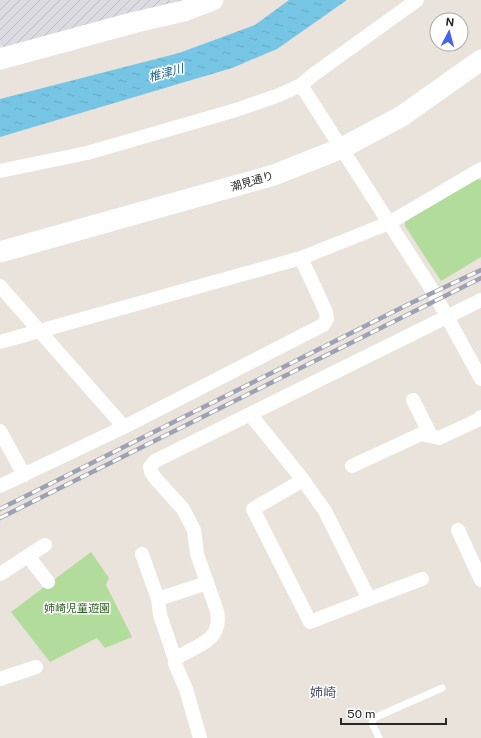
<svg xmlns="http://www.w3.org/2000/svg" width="481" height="738" viewBox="0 0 481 738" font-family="'Public Sans','Noto Sans JP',sans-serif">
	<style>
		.industrial { fill: url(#industrial-furrows) }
		.park { fill: #b1dc9b }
		.water { fill: url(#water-ripples) }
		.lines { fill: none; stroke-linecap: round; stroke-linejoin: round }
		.lane { stroke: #fff; stroke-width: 7 }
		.street { stroke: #fff; stroke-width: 14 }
		.secondary { stroke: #fff; stroke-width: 21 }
		.rail-casing { stroke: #9ea1b1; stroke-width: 4.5 }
		.rail { stroke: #fff; stroke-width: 3; stroke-dasharray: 9; stroke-linecap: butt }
		.labels { text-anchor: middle; stroke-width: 3; stroke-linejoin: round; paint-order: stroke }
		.street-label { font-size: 11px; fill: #282828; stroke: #fff }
		.park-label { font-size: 11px; fill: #2b5e1f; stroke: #fff }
		.water-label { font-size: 12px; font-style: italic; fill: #18638c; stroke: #fff }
		.quarter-label { font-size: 13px; fill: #4d5375; stroke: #fff }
	</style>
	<defs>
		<pattern id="industrial-furrows" width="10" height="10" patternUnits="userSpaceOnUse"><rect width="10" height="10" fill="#dddbe2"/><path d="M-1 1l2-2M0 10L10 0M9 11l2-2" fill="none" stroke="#bebcc2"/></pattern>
		<pattern id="water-ripples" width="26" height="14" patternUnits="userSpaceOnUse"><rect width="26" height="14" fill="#76c5e4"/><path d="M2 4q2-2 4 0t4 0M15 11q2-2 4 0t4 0" fill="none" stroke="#66a9c4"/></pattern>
	</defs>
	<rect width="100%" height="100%" fill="#e9e3db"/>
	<path class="industrial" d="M0 0H186L6 49 0 44Z"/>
	<path class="park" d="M477 179 481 180V257L441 281 405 226V221Z
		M91 552 109 578 106 585 132 637 105 648 97 638 50 662 11 612Z"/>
	<path class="water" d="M289 0H347L277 49 232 68 0 137V99L179 53 255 25Z"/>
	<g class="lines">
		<path class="lane" d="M379 738 372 723 374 718 442 688"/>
		<path class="street" d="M301 85 434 293 481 379
			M0 171 87 153 236 110 279 95 301 85 313 75 417 0
			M0 286 124 427
			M0 342 301 258 389 223 481 169
			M413 400 431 436
			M250 414 303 480 325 511 369 599 422 579
			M0 431 24 475
			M352 466 421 434 439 438 476 421 481 417
			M303 480 253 509 310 622 369 599
			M0 486 124 427 323 325 327 319 326 312 301 258
			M458 530 481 580
			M142 554 158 599 160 615 175 659
			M28 556 48 582
			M0 574 45 545
			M158 599 207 583
			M0 679 36 667
			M200 738 186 689 175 664V659C195 645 223 643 217 611L197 554 194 530 183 509 156 479 151 472 150 467 155 461 481 300"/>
		<path class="secondary" d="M0 59 136 22 184 11 213 0
			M0 252 274 175 342 148 402 116 481 60"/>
		<g class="rail-casing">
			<path id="rail" d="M0 509 411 303 481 270
				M0 518 481 278"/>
		</g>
		<use href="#rail" class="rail"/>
	</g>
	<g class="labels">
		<g class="street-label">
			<text transform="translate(252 181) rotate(-16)" y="4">潮見通り</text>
		</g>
		<g class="park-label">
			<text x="77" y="612">姉崎児童遊園</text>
		</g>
		<g class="water-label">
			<text transform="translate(166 73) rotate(-15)" y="4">椎津川</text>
		</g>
		<g class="quarter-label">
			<text x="323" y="697">姉崎</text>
		</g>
	</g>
	<g transform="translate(449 32) rotate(6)"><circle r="19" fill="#ffffff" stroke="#a9a9a9"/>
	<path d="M0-3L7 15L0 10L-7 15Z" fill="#4763ea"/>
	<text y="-6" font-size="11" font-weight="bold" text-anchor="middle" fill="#282828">N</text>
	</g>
	<path d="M341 718v6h105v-6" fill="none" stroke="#282828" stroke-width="2"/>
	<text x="347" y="718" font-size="12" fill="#282828" stroke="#ffffff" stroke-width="3" paint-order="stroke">50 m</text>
</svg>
